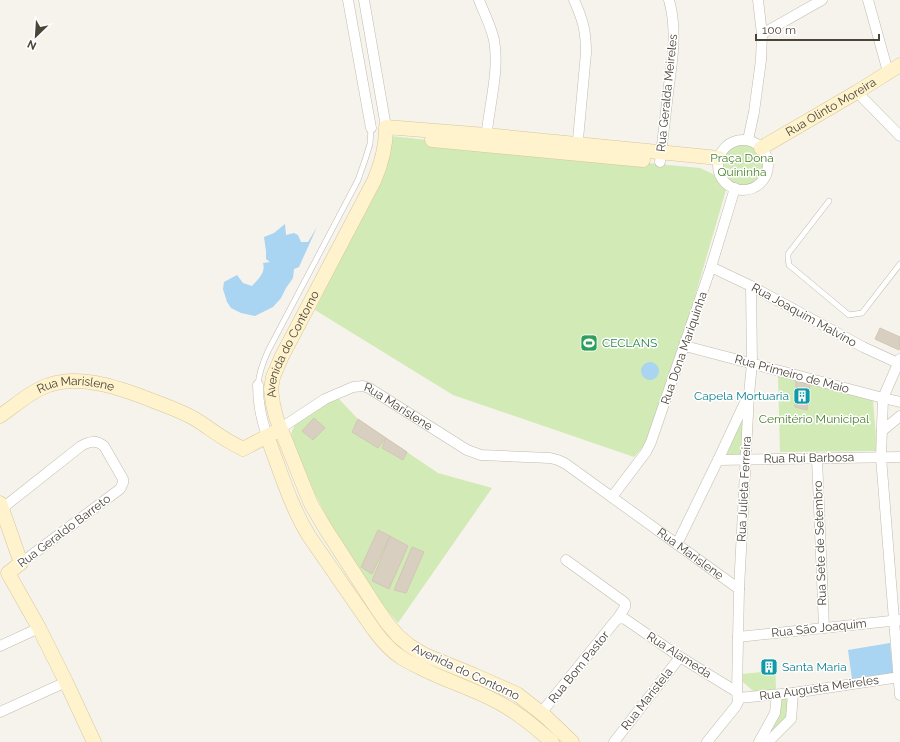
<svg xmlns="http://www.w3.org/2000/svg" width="900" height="742" viewBox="0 0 900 742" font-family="Raleway,sans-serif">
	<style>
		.green { fill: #d2eab5 }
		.water { fill: #a9d4f2 }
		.building { fill: #d8cfc1; stroke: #d3c7b4 }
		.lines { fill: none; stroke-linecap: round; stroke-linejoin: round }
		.lane-casing { stroke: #c2bbae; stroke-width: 6 }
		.street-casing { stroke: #c2bbae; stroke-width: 11 }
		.secondary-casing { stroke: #d6c79b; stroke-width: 15 }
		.lane { stroke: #fff; stroke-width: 5 }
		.street { stroke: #fff; stroke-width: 10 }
		.secondary { stroke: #fff3cd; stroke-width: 14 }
		.labels { text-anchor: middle; stroke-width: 3; stroke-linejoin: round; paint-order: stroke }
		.street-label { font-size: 12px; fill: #4b4439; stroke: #fff }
		.park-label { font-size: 12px; fill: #4a7f2a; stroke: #fff }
		.leisure-label { font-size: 12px; fill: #27864d; stroke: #fff; text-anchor: start }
		.culture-label { font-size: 12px; fill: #0d838f; stroke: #fff; text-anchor: end }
	</style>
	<rect width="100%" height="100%" fill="#f6f3ec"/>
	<path class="green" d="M391 136 575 156 700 168 713 174 726 190 684 334 647 442 634 457 453 395 315 310 388 163Z
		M721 165a21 21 0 1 1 42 0a21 21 0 1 1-42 0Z
		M778 376 873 400 877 451 780 452Z
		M339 399 358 419 438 473 492 488 398 623 371 592 338 538 306 477 291 434 295 424 327 403Z
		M744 411 743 454 726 457Z
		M775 660 776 690 761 693 753 691 743 682 742 674 762 672V662Z
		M782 698H790L788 719 765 739 778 715Z"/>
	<path class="water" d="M285 224 286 235 294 233 298 235 301 242H308L317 227 299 267 294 269 293 278 286 288 281 298 273 307 255 316 241 313 231 308 227 302 223 289 224 282 237 275 243 283 252 286C258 279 266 273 263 263L270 262 266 259V251L264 237 274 233Z
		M641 371a9 9 0 1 1 18 0a9 9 0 1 1-18 0Z
		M890 643 893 673 852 679 848 650Z"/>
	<path class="building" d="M880 328 900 337V347L899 350 875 339Z
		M796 381 810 384 807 410 795 407Z
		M314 418 325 428 313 440 302 431Z
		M358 419 386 438 378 448 352 432Z
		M386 438 407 452 403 460 382 448Z
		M378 530 390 536 372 574 361 567Z
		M390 536 408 546 389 589 372 581Z
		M412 547 424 552 406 593 394 590Z
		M765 661H771L772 673H765Z"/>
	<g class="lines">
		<g class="lane-casing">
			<path id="lane" d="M829 201 788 254V258L789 265 849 315 862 313 900 264
				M258 385C259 372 263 362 268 351L358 180 365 160 370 144 371 128"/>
		</g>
		<g class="street-casing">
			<g id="street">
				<path d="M348 0 371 128"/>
				<path d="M364 0 386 127"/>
				<path d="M479 0C484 13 491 26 494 40 500 72 488 109 486 141"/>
				<path d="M574 0C583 20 586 31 586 53L577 150"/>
				<path d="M868 0 888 72"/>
				<path d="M762 34 822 0"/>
				<path d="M857 92 900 136"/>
				<path d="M748 140 754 112 761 60 762 34 758 0"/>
				<circle cx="743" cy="165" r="25"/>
				<path d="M660 162C663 136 666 111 669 85 673 56 677 29 669 0"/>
				<path d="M711 267 751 286 863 347 898 363"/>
				<path d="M685 346 883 398 900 402"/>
				<path d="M900 359 883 398 881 457 900 695"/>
				<path d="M258 385C258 404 261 417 267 436"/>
				<path id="s1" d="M281 428 325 399 353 387 363 386 369 388 467 450 481 455 550 458 558 460 566 464 739 589"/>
				<path d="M882 431 900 416"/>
				<path d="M817 458 824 628"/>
				<path d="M718 460 900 457"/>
				<path d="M612 497 646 452 651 442 711 267 735 188"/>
				<path d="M0 510 81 446C90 441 96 440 104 446L123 479V483L120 489 21 563"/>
				<path d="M677 544 718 460 746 400"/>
				<path d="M566 560 624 602 625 603V607L618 618"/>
				<path d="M738 637 900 620"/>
				<path d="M0 646 39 628"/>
				<path d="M737 692 739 589 749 394 752 364 751 286"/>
				<path d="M738 698 793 693 900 677"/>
				<path d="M0 712 66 682"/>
				<path d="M541 713 616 620C619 618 621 618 625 619L680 657 737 692 738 702 736 706 707 742"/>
				<path d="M614 742 680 657"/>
				<path d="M759 742 775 713 777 695"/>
				<path d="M768 742 791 719 793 693"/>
			</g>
		</g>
		<g class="secondary-casing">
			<g id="secondary">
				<path d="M432 140 643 160"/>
				<path id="s2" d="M761 148 857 92 900 65"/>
				<path id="s3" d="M0 416C16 405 31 391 49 385 81 373 126 390 156 402 169 407 183 412 195 419 210 428 226 442 242 448L243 449 275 432"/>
				<path d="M267 436C280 470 290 505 309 536L374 630C382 641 391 651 402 658 410 663 419 667 427 671 452 683 479 691 503 705 521 715 536 728 552 742"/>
				<path d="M0 503 21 563 8 573 39 628 66 682 94 742"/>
				<path id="s4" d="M572 742 545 716 517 694 474 675 425 655 410 646 398 636 387 623 376 607 325 528 311 504 304 487 276 417 273 404 271 389 273 377 282 356 374 181C382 163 386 147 386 127L486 135 719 158"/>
			</g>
		</g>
		<use href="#lane" class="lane"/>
		<use href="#street" class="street"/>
		<use href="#secondary" class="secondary"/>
	</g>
	<defs>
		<g id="stadium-square" transform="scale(0.9)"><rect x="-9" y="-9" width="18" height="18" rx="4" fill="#2e9e5b" stroke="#fff"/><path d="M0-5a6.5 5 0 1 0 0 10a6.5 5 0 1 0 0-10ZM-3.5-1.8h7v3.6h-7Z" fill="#fff"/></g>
		<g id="building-square" transform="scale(0.9)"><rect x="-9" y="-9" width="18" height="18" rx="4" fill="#0f9aa8" stroke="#fff"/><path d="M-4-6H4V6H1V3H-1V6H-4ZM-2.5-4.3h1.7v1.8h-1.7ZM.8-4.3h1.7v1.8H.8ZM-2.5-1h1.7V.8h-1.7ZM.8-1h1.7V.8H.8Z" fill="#fff"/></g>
	</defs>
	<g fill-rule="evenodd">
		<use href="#stadium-square" x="589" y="343"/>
		<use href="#building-square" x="802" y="396"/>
		<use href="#building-square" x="769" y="667"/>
	</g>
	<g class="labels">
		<g class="street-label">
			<text transform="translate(667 93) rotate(-84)" y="4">Rua Geralda Meireles</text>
			<text dy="4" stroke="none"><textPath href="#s2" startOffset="81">Rua Olinto Moreira</textPath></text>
			<text transform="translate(804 315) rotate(29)" y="4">Rua Joaquim Malvino</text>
			<text dy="4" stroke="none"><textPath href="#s4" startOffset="536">Avenida do Contorno</textPath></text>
			<text transform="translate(684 348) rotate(-71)" y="4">Rua Dona Mariquinha</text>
			<text transform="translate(792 374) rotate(15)" y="4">Rua Primeiro de Maio</text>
			<text dy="4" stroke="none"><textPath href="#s3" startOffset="85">Rua Marislene</textPath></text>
			<text dy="4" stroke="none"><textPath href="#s1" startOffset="134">Rua Marislene</textPath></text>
			<text transform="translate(809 458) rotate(-1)" y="4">Rua Rui Barbosa</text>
			<text transform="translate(744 489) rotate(-87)" y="4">Rua Julieta Ferreira</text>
			<text transform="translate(64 531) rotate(-37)" y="4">Rua Geraldo Barreto</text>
			<text transform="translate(820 543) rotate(-92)" y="4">Rua Sete de Setembro</text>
			<text dy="4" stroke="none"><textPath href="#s1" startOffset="470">Rua Marislene</textPath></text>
			<text transform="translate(819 628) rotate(-6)" y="4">Rua São Joaquim</text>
			<text transform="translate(679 655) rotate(33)" y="4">Rua Alameda</text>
			<text transform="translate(579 667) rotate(-51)" y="4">Rua Bom Pastor</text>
			<text transform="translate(466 672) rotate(25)" y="4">Avenida do Contorno</text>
			<text transform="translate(819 688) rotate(-8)" y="4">Rua Augusta Meireles</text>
			<text transform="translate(647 699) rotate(-52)" y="4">Rua Maristela</text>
		</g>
		<g class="park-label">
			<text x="742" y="162">Praça Dona<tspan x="742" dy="14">Quininha</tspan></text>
			<text x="814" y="423">Cemitério Municipal</text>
		</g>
		<g class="leisure-label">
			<text x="602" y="347">CECLANS</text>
		</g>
		<g class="culture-label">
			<text x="789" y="400">Capela Mortuaria</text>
			<text x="782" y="671" text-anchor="start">Santa Maria</text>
		</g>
	</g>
	<g transform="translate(36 36) rotate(205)" stroke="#ffffff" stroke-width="3" paint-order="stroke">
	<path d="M0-3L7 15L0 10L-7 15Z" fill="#4b4439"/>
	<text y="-6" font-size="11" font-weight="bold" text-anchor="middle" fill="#4b4439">N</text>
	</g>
	<path d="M756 34v6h123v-6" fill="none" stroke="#4b4439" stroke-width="2"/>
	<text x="762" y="34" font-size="12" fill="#4b4439" stroke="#ffffff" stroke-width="3" paint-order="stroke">100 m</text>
</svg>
